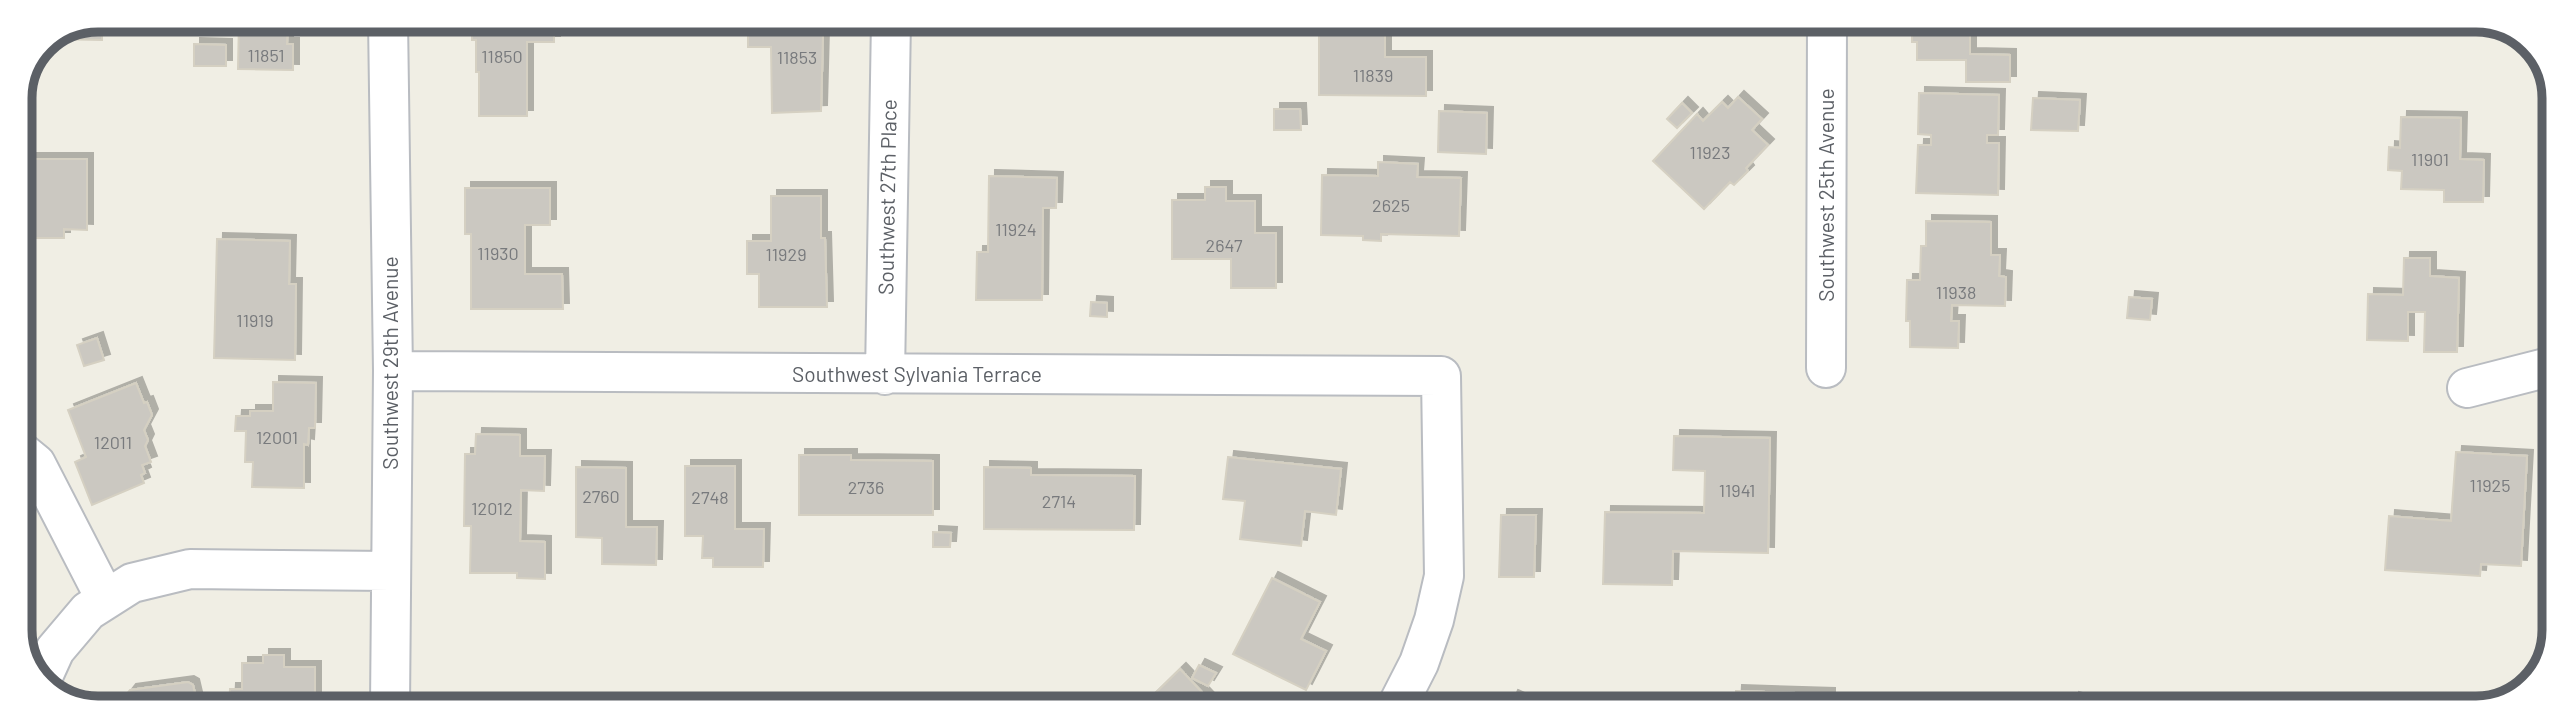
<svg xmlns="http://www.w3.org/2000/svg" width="2574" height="728" viewBox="0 0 2574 728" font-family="Barlow,sans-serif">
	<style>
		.building { fill: #cbc8c1; stroke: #d5d0c2; stroke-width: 2; filter: url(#shadow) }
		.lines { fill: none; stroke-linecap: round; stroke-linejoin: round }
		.minor-casing { stroke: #b9bcc1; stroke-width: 42 }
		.minor { stroke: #fff; stroke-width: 38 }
		.labels { text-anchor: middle; stroke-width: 7; stroke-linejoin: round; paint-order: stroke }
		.number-label { font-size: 18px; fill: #787a7d }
		.street-label { font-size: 21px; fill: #5c6066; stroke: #fff }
		.rim { fill: none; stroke: #5c6066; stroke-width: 9 }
	</style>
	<defs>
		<filter id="shadow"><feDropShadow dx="6" dy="-6" stdDeviation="0" flood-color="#0004"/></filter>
	</defs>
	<rect width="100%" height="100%" fill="#f0eee4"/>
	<path class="building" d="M98 19H102V40L50 39Z
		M239 19H288L287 44H293V70L238 69Z
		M472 20H554V42H527V116H479V72H476V40H472Z
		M663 20H721V34H663Z
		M748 20H827V35H823L821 111 772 113 771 47H748Z
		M1319 21H1385V57H1426V96L1319 95Z
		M1660 21H1740V24H1660Z
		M1918 21H1992V23H1970V54L2010 55V82H1966V60H1917V42H1912V27L1918 28Z
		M194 44 226 45V66H194Z
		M1919 93 1999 95 1998 135H1987V143H1999L1998 195 1916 193 1918 145H1931V135L1918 134Z
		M1738 97 1762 119 1752 130 1768 145 1746 168 1748 171 1734 185 1730 182 1704 209 1653 161 1697 114 1703 121 1722 102 1728 108Z
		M2033 98 2080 100 2078 131 2031 130Z
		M1682 103 1692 113 1677 128 1667 119Z
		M1274 109H1300L1301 130H1274Z
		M1439 111 1487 113 1486 154 1438 152Z
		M2401 117 2461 118 2460 159 2484 160 2483 202H2444V190L2401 189 2402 171 2388 170 2389 147 2400 148Z
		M23 159H87V230L64 229V238H22L19 221V174H23Z
		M1378 162 1418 164 1417 177 1461 178 1459 236 1381 234V241L1363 240V236L1321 235 1322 175 1378 176Z
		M989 176 1057 178 1056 208H1043L1042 300H976L977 252H988Z
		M1205 187H1226V201H1255V233H1276V288H1231V259H1172V200H1205Z
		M465 188H550V225H525V274H562L563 309H471V234H465Z
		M771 196H821V238H825L827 307H759V274H747V241H771Z
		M1926 221 1991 222V255H2000L1999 276 2006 277 2005 306 1952 305 1951 321H1959L1958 348 1910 347V321H1906L1907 280H1920L1921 246H1926Z
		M217 239 290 241 289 284H296L295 360 214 358Z
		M2404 258H2430V276L2459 278 2457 352H2424L2425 312H2408V341L2367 340 2368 294 2403 295Z
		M2129 297 2152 299 2150 320 2127 318Z
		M1091 302 1107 303V317L1090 316Z
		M97 338 104 360 84 366 77 345Z
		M273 382 316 383 315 428H309L308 445 304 444V488L252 487 253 462H245L246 431H235L236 416H250V411H273Z
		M136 383 144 403 147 402 152 415 144 430 148 440 145 446 151 462 142 465 145 473 141 475 144 483 92 505 75 462 86 457 68 410Z
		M476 434 520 435V456H545L544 491 521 490 520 541 545 542V579L517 578V573H470L471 526H464L465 454H475Z
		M1674 436 1770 438 1768 553 1673 551 1672 585 1603 584 1605 512 1704 513 1705 471 1673 470Z
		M2456 452 2527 456 2521 566 2481 564 2480 576 2385 570 2389 516 2451 521Z
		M799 455H851V460L933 461V515H799Z
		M1228 457 1341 469 1336 515 1305 511 1301 546 1240 539 1245 501 1223 499Z
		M685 466H735V529H764L763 567H713V558H702L703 536H685Z
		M576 467 626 468V527H657L656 565 602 564V538L576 537Z
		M984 467 1031 468V475L1135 476 1134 530 984 529Z
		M1501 515H1536L1534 577H1499Z
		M933 532 951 533 950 547H933Z
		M1272 578 1320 602 1301 639 1326 651 1306 690 1233 654Z
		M263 655H284V667H315V706H229L230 689H242V663H263Z
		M1199 665 1216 673 1208 686 1192 678Z
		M1180 669 1216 707H1141Z
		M188 682 193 685 198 706H128L126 695 130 690Z
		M1736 691 1829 694V708H1735Z
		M1512 696 1538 708H1507Z
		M2073 698 2108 708H2070Z
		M2216 699 2265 705 2264 709 2214 708Z"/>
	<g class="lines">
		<g class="minor-casing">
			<path id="minor" d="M388 20 393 371 390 706
				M1826 368 1827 21
				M393 371 1441 376 1444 576 1434 620 1419 663 1396 708
				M885 375 891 20
				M2467 388 2553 366
				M19 450 36 464 105 598
				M40 683 55 650 88 611 132 583 190 569 390 571"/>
		</g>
		<use href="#minor" class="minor"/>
	</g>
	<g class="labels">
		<g class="number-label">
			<text x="266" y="62">11851</text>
			<text x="502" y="63">11850</text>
			<text x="797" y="64">11853</text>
			<text x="1373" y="82">11839</text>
			<text x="1710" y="159">11923</text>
			<text x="2430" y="166">11901</text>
			<text x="1391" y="212">2625</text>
			<text x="1016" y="236">11924</text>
			<text x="1224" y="252">2647</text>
			<text x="498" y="260">11930</text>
			<text x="786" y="261">11929</text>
			<text x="1956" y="299">11938</text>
			<text x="255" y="327">11919</text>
			<text x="277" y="444">12001</text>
			<text x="113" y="449">12011</text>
			<text x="2490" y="492">11925</text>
			<text x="866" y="494">2736</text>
			<text x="1737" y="497">11941</text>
			<text x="601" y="503">2760</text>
			<text x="710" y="504">2748</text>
			<text x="1059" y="508">2714</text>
			<text x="492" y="515">12012</text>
		</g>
		<g class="street-label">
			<text transform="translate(1827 195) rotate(-90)" y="7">Southwest 25th Avenue</text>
			<text transform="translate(888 197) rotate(-89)" y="7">Southwest 27th Place</text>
			<text transform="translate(391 363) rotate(-90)" y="7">Southwest 29th Avenue</text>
			<text x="917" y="382">Southwest Sylvania Terrace</text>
		</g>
	</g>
	<path d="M0 0H2574V728H0ZM98 32H2476A66 66 0 0 1 2542 98V630A66 66 0 0 1 2476 696H98A66 66 0 0 1 32 630V98A66 66 0 0 1 98 32Z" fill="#fff" fill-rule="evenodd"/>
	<path class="rim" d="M98 32H2476A66 66 0 0 1 2542 98V630A66 66 0 0 1 2476 696H98A66 66 0 0 1 32 630V98A66 66 0 0 1 98 32Z"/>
</svg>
